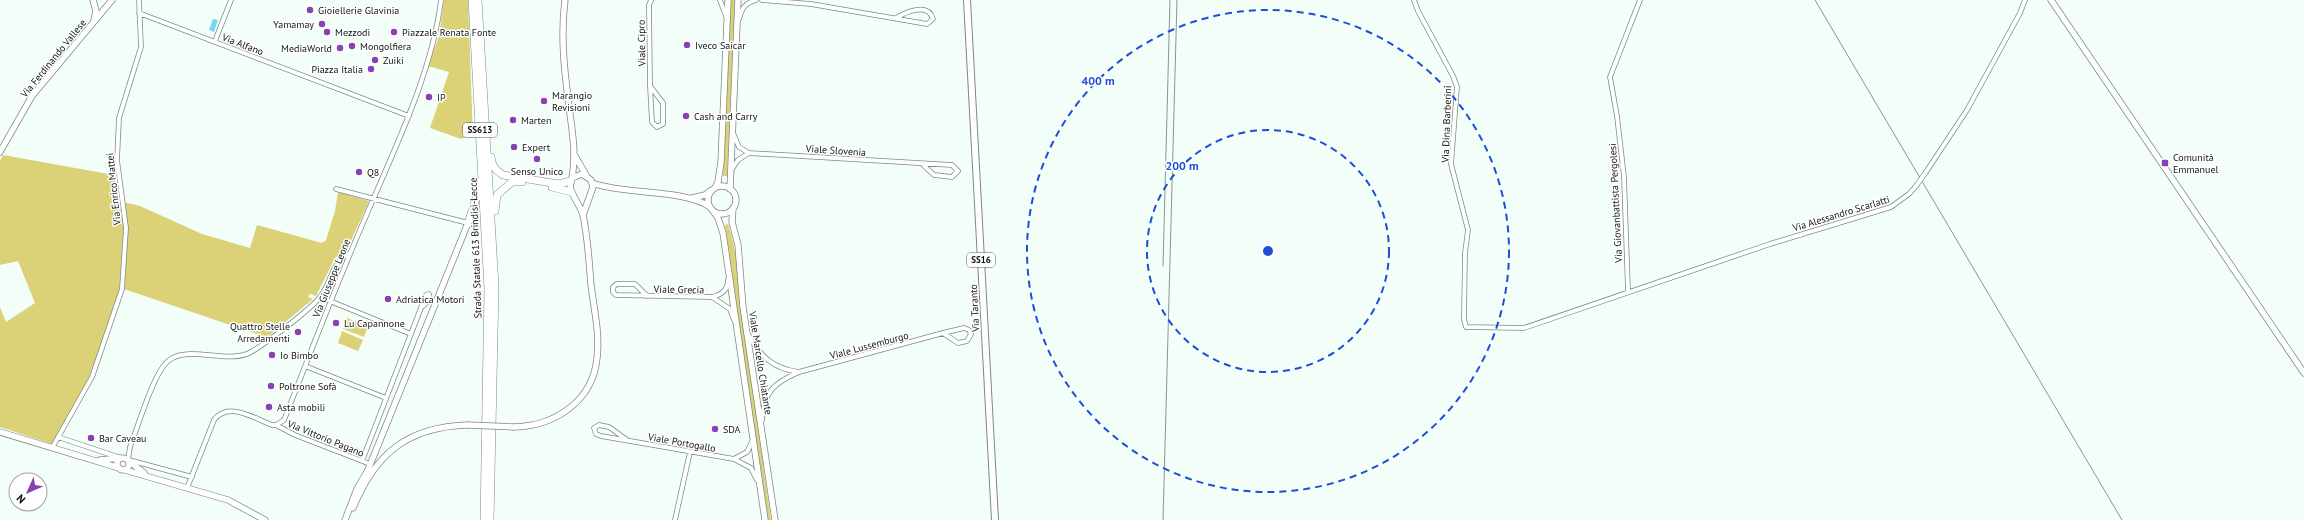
<svg xmlns="http://www.w3.org/2000/svg" width="2304" height="520" viewBox="0 0 2304 520" font-family="'PT Sans',sans-serif">
	<style>
		.green { fill: #dbd177 }
		.water { fill: #76d6f6 }
		.lines { fill: none; stroke-linecap: round; stroke-linejoin: round }
		.street-casing { stroke: #7a8a82; stroke-width: 5.5 }
		.secondary-casing { stroke: #7a8a82; stroke-width: 7 }
		.primary-casing { stroke: #7a8a82; stroke-width: 8 }
		.highway-casing { stroke: #7a8a82; stroke-width: 8 }
		.street { stroke: #fff; stroke-width: 4 }
		.secondary { stroke: #fff; stroke-width: 5.5 }
		.primary { stroke: #fff; stroke-width: 6 }
		.highway { stroke: #fff; stroke-width: 7 }
		.rail { stroke: #8c9490; stroke-width: 1 }
		.street-bridge-casing { stroke: #7a8a82; stroke-width: 5.5; stroke-linecap: butt }
		.secondary-bridge-casing { stroke: #7a8a82; stroke-width: 7; stroke-linecap: butt }
		.street-bridge { stroke: #fff; stroke-width: 4 }
		.secondary-bridge { stroke: #fff; stroke-width: 5.5 }
		.ring { fill: none; stroke: #1d4ed8; stroke-width: 2; stroke-dasharray: 7 5 }
		.poi-dot { fill: #8841b3; stroke: #fff; stroke-width: 1.5 }
		.labels { text-anchor: middle; stroke-width: 3; stroke-linejoin: round; paint-order: stroke }
		.shield { fill: #fff; stroke: #575b59; stroke-width: 1 }
		.shield-label { font-size: 9px; font-weight: bold; fill: #0f1512 }
		.poi-label { font-size: 10px; fill: #0f1512; stroke: #fff; text-anchor: start }
		.street-label { font-size: 10px; fill: #0f1512; stroke: #fff }
		.centre { fill: #1d4ed8; stroke: #fff; stroke-width: 2 }
		.ring-label { font-size: 12px; text-anchor: middle; font-weight: bold; fill: #1d4ed8; stroke: #fff; stroke-width: 3; stroke-linejoin: round; paint-order: stroke }
	</style>
	<rect width="100%" height="100%" fill="#f4fef9"/>
	<path class="green" d="M444 0H468L473 138 467 137 461 139 430 128 449 72 428 66 439 36Z
		M731 0H735L727 176H723Z
		M3 155 114 175 124 228 119 293 87 383 52 444 0 427V307L6 322 35 303 18 261 0 265V161Z
		M338 192 369 201 348 247 335 258 316 296 310 294 308 297 313 299 265 339 263 336 124 289 127 227 123 202 140 206 202 234 250 248 257 225 322 243 326 240 335 211Z
		M728 224C736 249 740 275 740 301L771 520H768L725 225Z
		M347 318 368 326 364 337 343 329Z
		M342 331 363 340 358 351 338 343Z"/>
	<path class="water" d="M213 19 218 20 214 32 209 30Z"/>
	<g class="lines">
		<g class="street-casing">
			<path id="street" d="M720 0 726 16
				M762 0 811 4 927 24 933 19C928 2 906 12 896 18
				M1414 0 1418 11 1453 76 1457 87 1451 164 1468 230 1465 253 1464 319 1466 327 1524 328 1770 244 1891 207 1909 194 1916 186
				M139 13 409 116
				M739 19C742 8 745 3 756 0
				M215 41 231 0
				M650 86 663 103V124L657 127 652 122Z
				M650 86 649 5 651 0
				M749 153 952 165 958 171 952 177 934 175 922 164
				M732 169 738 160 749 153 739 147 733 133
				M1926 172 1967 110 2020 13 2025 0
				M336 189 468 223
				M1628 291 1624 177 1617 116 1610 77 1640 0
				M647 296 635 284H617L613 287V292L616 295 712 297C721 295 728 290 728 280
				M320 297 411 334
				M712 297 730 309 734 320
				M748 334C760 356 773 369 799 372
				M305 366 386 398
				M762 420C764 391 774 383 799 372L943 333 964 328 969 330 971 334 967 341 958 343 943 333
				M276 425 295 435 370 464
				M58 437 121 458
				M627 440 609 427 599 425 594 428 596 434 601 436 734 459 751 468 757 480
				M52 448 92 377 122 289 126 228 117 160 119 118 141 47 139 0
				M128 459 130 447C138 427 153 374 168 361 187 344 228 365 251 352 265 344 311 309 320 297 332 282 331 262 350 253
				M734 459 747 452 753 440
				M129 460 192 477
				M362 461 424 300 426 295 429 294 430 299 423 306
				M187 488 214 420C228 401 254 418 272 425H276L284 420C310 354 335 288 363 223 392 154 432 75 441 0
				M675 520 690 452"/>
		</g>
		<g class="secondary-casing">
			<path id="secondary" d="M93 0 96 11 94 20
				M565 0C560 38 565 76 570 114 573 136 576 156 572 178
				M2051 0 2304 373
				M0 152 32 96 112 0
				M575 156 586 175
				M592 183C625 195 685 189 710 207
				M708 200a14 14 0 1 1 28 0a14 14 0 1 1-28 0Z
				M715 188 718 182 721 162 728 0
				M730 189 738 0
				M692 198 705 195 710 191
				M733 208 732 222 738 245 743 307 775 520
				M713 211 718 218 723 233 765 520
				M514 427C555 426 593 401 597 358 600 334 594 309 591 285 589 262 588 238 583 215 580 205 571 195 570 185L572 178 582 174 591 180 593 187 583 215
				M0 432 119 468
				M117 464a6 6 0 1 1 12 0a6 6 0 1 1-12 0Z
				M100 460 120 458
				M130 462 144 473
				M125 470 228 500 265 520
				M353 508C375 454 407 427 467 425
				M345 520 357 489 368 470 468 223"/>
		</g>
		<g class="primary-casing">
			<path id="primary" d="M967 0 995 520"/>
		</g>
		<g class="highway-casing">
			<path id="highway" d="M472 0 488 288 484 520
				M478 0 495 287 490 520
				M491 157C492 166 495 170 503 175L558 184 571 181
				M552 187 571 192
				M495 211 497 195 512 182H522
				M468 223 479 190 480 182"/>
		</g>
		<use href="#street" class="street"/>
		<use href="#secondary" class="secondary"/>
		<use href="#primary" class="primary"/>
		<use href="#highway" class="highway"/>
		<path class="rail" d="M1815 0 2122 520
			M1163 266 1170 0
			M1163 520 1177 0"/>
		<g class="street-bridge-casing">
			<path id="street-bridge" d="M1916 186 1926 172"/>
		</g>
		<g class="secondary-bridge-casing">
			<path id="secondary-bridge" d="M467 425 514 427"/>
		</g>
		<use href="#street-bridge" class="street-bridge"/>
		<use href="#secondary-bridge" class="secondary-bridge"/>
	</g>
	<g class="ring">
		<circle cx="1268" cy="251" r="121"/>
		<circle cx="1268" cy="251" r="241"/>
	</g>
	<g class="poi-dot">
		<circle cx="310" cy="10" r="4"/>
		<circle cx="322" cy="24" r="4"/>
		<circle cx="327" cy="32" r="4"/>
		<circle cx="394" cy="32" r="4"/>
		<circle cx="687" cy="45" r="4"/>
		<circle cx="352" cy="46" r="4"/>
		<circle cx="340" cy="48" r="4"/>
		<circle cx="375" cy="60" r="4"/>
		<circle cx="371" cy="69" r="4"/>
		<circle cx="429" cy="97" r="4"/>
		<circle cx="544" cy="101" r="4"/>
		<circle cx="686" cy="116" r="4"/>
		<circle cx="513" cy="120" r="4"/>
		<circle cx="514" cy="147" r="4"/>
		<circle cx="537" cy="159" r="4"/>
		<rect x="2161" y="159" width="8" height="8" rx="2"/>
		<circle cx="359" cy="172" r="4"/>
		<circle cx="388" cy="299" r="4"/>
		<circle cx="336" cy="323" r="4"/>
		<circle cx="298" cy="332" r="4"/>
		<circle cx="272" cy="355" r="4"/>
		<circle cx="271" cy="386" r="4"/>
		<circle cx="269" cy="407" r="4"/>
		<circle cx="715" cy="429" r="4"/>
		<circle cx="91" cy="438" r="4"/>
	</g>
	<g class="labels">
		<g class="shield">
			<rect x="463" y="123" width="34" height="14" rx="3"/>
			<rect x="967" y="253" width="28" height="14" rx="3"/>
		</g>
		<g class="shield-label">
			<text x="480" y="133">SS613</text>
			<text x="981" y="263">SS16</text>
		</g>
		<g class="poi-label">
			<text x="318" y="14">Gioiellerie Glavinia</text>
			<text x="314" y="28" text-anchor="end">Yamamay</text>
			<text x="335" y="36">Mezzodì</text>
			<text x="402" y="36">Piazzale Renata Fonte</text>
			<text x="695" y="49">Iveco Saicar</text>
			<text x="360" y="50">Mongolfiera</text>
			<text x="332" y="52" text-anchor="end">MediaWorld</text>
			<text x="383" y="64">Zuiki</text>
			<text x="363" y="73" text-anchor="end">Piazza Italia</text>
			<text x="552" y="99">Marangio<tspan x="552" dy="12">Revisioni</tspan></text>
			<text x="437" y="101">IP</text>
			<text x="694" y="120">Cash and Carry</text>
			<text x="521" y="124">Marten</text>
			<text x="522" y="151">Expert</text>
			<text x="2173" y="161">Comunità<tspan x="2173" dy="12">Emmanuel</tspan></text>
			<text x="537" y="175" text-anchor="middle">Senso Unico</text>
			<text x="367" y="176">Q8</text>
			<text x="396" y="303">Adriatica Motori</text>
			<text x="344" y="327">Lu Capannone</text>
			<text x="290" y="330" text-anchor="end">Quattro Stelle<tspan x="290" dy="12">Arredamenti</tspan></text>
			<text x="280" y="359">Io Bimbo</text>
			<text x="279" y="390">Poltrone Sofà</text>
			<text x="277" y="411">Asta mobili</text>
			<text x="723" y="433">SDA</text>
			<text x="99" y="442">Bar Caveau</text>
		</g>
		<g class="street-label">
			<text transform="translate(641 43) rotate(-91)" y="4">Viale Cipro</text>
			<text transform="translate(243 44) rotate(21)" y="4">Via Alfano</text>
			<text transform="translate(53 58) rotate(-51)" y="4">Via Ferdinando Vallese</text>
			<text transform="translate(1446 124) rotate(-88)" y="4">Via Dina Barberini</text>
			<text transform="translate(836 150) rotate(4)" y="4">Viale Slovenia</text>
			<text transform="translate(113 189) rotate(-96)" y="4">Via Enrico Mattei</text>
			<text transform="translate(1615 203) rotate(-93)" y="4">Via Giovanbattista Pergolesi</text>
			<text transform="translate(1841 213) rotate(-17)" y="4">Via Alessandro Scarlatti</text>
			<text transform="translate(475 248) rotate(-92)" y="4">Strada Statale 613 Brindisi-Lecce</text>
			<text transform="translate(331 278) rotate(-68)" y="4">Via Giuseppe Leone</text>
			<text transform="translate(679 289) rotate(1)" y="4">Viale Grecia</text>
			<text transform="translate(974 308) rotate(-93)" y="4">Via Taranto</text>
			<text transform="translate(869 345) rotate(-15)" y="4">Viale Lussemburgo</text>
			<text transform="translate(761 363) rotate(81)" y="4">Viale Marcello Chiatante</text>
			<text transform="translate(326 438) rotate(22)" y="4">Via Vittorio Pagano</text>
			<text transform="translate(682 442) rotate(10)" y="4">Viale Portogallo</text>
		</g>
	</g>
	<circle cx="1268" cy="251" r="6" class="centre"/>
	<g class="ring-label">
		<text x="1098" y="85">400 m</text>
		<text x="1182" y="170">200 m</text>
	</g>
	<g transform="translate(28 492) rotate(225)"><circle r="19" fill="#ffffff" stroke="#9fa1a0"/>
	<path d="M0-3L7 15L0 10L-7 15Z" fill="#8841b3"/>
	<text y="-6" font-size="11" font-weight="bold" text-anchor="middle" fill="#0f1512">N</text>
	</g>
</svg>
